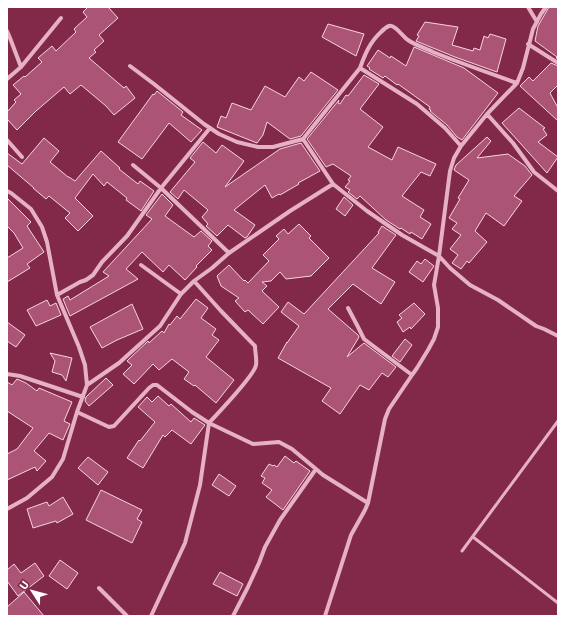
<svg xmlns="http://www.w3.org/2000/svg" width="565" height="623" viewBox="0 0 565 623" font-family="'Exo 2',sans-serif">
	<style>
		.building { fill: #ac5475; stroke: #f5d4e1 }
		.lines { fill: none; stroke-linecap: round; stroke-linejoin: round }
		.service { stroke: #e6b0c5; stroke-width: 3 }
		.minor { stroke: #e6b0c5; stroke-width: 4 }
	</style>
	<rect width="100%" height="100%" fill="#822849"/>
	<path class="building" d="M88 7H108L118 18 99 35 104 41 94 50 96 52 89 58 124 88 126 86 135 98 114 115 106 106 81 85 70 94 64 87 36 111 17 130 7 119V112L16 102 14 100 21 94 13 85 24 76 25 77 42 62 38 58 52 46 56 51 76 32 74 29 87 17 83 12Z
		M549 7H558V59L556 58 557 57 535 41 538 26Z
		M425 22 458 27 452 45 473 51 474 48 480 50 484 36 488 38 490 34 506 39 497 72 455 57 416 41 419 36 417 35Z
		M328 24 364 34 356 56 322 37Z
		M414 47 464 68 498 93 462 140 457 137 447 125 430 111 431 110 429 109 430 107 398 84 397 85 385 76 383 78 369 69 370 68 367 66 378 50 390 58 391 56 406 66Z
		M551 63 558 66V85L550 93 558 108V121L520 86 529 77 533 81Z
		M311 72 338 90 301 136 290 139 267 122 263 135 257 143 217 127 221 116 226 118 232 103 251 110 265 86 285 97 299 77 304 81Z
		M364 75 379 84 360 109 383 127 368 147 392 160 398 147 436 164 430 176 421 172 402 196 424 210 420 217 431 224 422 239 411 232 410 234 401 228 400 229 386 220 360 196 357 199 348 192 350 190 345 187 350 181 348 180 351 176 333 164 326 167 307 139 339 100 338 103 340 104 346 95 348 96Z
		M157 91 183 112 181 115 202 130 191 142 169 123 142 159 118 142 153 94 154 95Z
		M519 108 545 128 543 129 547 135 538 142 558 157 547 173 502 123Z
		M487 137 491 141 477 158 508 154 525 166 532 175 514 196 522 201 504 226 486 213 475 231 487 242 469 263 467 261 461 269 452 263 458 255 450 249 461 235 452 229 457 223 449 218 460 199 458 198 469 180 454 170 456 165Z
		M44 138 59 151 50 162 68 177H69L75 181 101 151 120 168 119 169 138 184 140 181 154 191 141 211 126 200 127 198 107 182 104 186 93 174 75 198 93 216 78 231 65 218 70 213 49 196 46 199 33 188H34L7 165V153L22 164Z
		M203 142 216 153 222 145 244 161 225 187 280 149 301 143 320 171 298 183 299 184 280 195 279 194 272 198 265 185 234 210 255 225 247 237 245 238 228 225 217 236 206 226 208 224 202 217 208 210 184 190 178 199 170 192 195 162 190 158Z
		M162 194 173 205 165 216 194 237 201 231 212 241 208 246 212 250 196 266 197 267 185 280 169 265 163 272 142 252 126 269 138 279 70 316 63 299 68 296 70 300 109 276 103 272 152 219 146 215Z
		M344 197 353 205 345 216 336 209Z
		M7 198 31 222 27 226 44 252 27 264 30 268 7 282V258L23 248 14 233 7 226Z
		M299 224 311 236 309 238 329 258 311 276 286 279 280 272 271 281 262 282 267 286 262 291 279 307 263 324 248 310 245 312 235 301 239 298 221 286 217 276 229 265 244 281 245 280 248 283 269 261 263 255 279 239 276 236 284 229 288 234Z
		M382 226 396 235 372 268 395 282 381 304 353 284 328 309 358 335 359 337 347 357 364 343 396 367 388 377 382 373 369 390 360 385 340 414 322 401 331 388 278 358 287 342V343L299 326 281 312 288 302 304 314 379 233 378 232Z
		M425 259 434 266 423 282 409 272 417 261 421 264Z
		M196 299 208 308 201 318 216 329 212 335 219 340 206 357 234 380 216 403 195 385 194 386 184 379 189 372 172 359 159 370 153 364 134 384 123 374 132 365 127 361 129 359 148 341 149 343 162 331 164 333 169 324 170 325 177 316 180 319Z
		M47 300 50 306 56 303 61 315 36 326 27 310Z
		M414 303 425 314 411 329 410 327 403 332 397 322 402 318 399 315Z
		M132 304 143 329 117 340 102 348 90 327Z
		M7 322 25 335 16 347 7 341Z
		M405 339 412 345 400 362 392 356Z
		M50 353 72 358 66 381 62 375 52 372 55 361Z
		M106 378 113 385 89 406 85 401 86 397Z
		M17 379 26 383 37 391 39 388 72 402 64 421 70 424 63 440 49 433 34 451 46 461 37 471 35 467 7 480V454L17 449 33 428 7 411V382L12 385Z
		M158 396 169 406 171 404 191 422 194 418 205 425 191 444 172 430 165 437 163 435 143 468 127 458 139 440 140 441 155 422 138 407 147 397 152 402Z
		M285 456 294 463 296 461 310 471 283 510 266 497 272 490 262 483 265 478 261 476 269 464 273 466 274 465 277 467Z
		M88 457 108 472 98 485 78 468Z
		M219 474 236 486 229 496 212 485Z
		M101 490 142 510 137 519 142 522 132 543 86 520Z
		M63 497 73 514 57 523 56 521 33 528 27 509 47 502 49 506Z
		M60 560 78 573 67 589 49 576Z
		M35 563 44 576 18 596 7 581V570L14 564 21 573Z
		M220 572 243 584 237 596 213 584Z
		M24 592 44 616H7V607Z"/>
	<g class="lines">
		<path class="service" d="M473 537 558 603
			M462 551 558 421"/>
		<path class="minor" d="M528 7 537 22
			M7 31 10 38 21 67
			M528 44 558 63
			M130 66 154 84 204 124 219 134 237 142 258 147H273L303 139
			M360 68 417 104 445 128 461 146
			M7 79 21 67 61 18
			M517 83C489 73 460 63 433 52 425 48 415 45 408 40 403 37 395 24 389 26 386 27 383 30 381 32 370 42 365 54 360 68L303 139 333 184 367 211 402 235 439 256 450 268 470 285 498 300 536 326 544 329 558 336
			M487 114 513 143 534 172 558 191
			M7 140 22 157
			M133 165 161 188 229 253
			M7 191 11 193 31 209 42 227 47 242 57 295 79 347 85 365 87 385 77 412 63 459 52 477 27 498 7 509
			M141 265 181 294
			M57 295 80 282 86 280 93 275 102 262 127 236 161 188 210 128
			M348 308 357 325 364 339 412 375
			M7 374 20 376 83 397
			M87 385 119 363 160 326 181 294 194 281 212 268 229 253 290 211 333 184
			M77 412 109 427 114 426 149 388 153 385H157L192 412 209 423C218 413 255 375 256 365 257 359 255 352 255 346L221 311 194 281
			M99 588 127 616
			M151 616 185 543 200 485 209 423 253 444 279 442 292 449 316 469
			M233 616 248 587 259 563 265 547 280 520 316 469 323 475 368 503
			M325 616 351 535 365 510 368 503 385 419 389 409 412 375 417 368 428 350 434 339 438 327V308L434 285 439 256 450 171 454 158 461 146 487 114 517 83 523 68 533 29 541 14 546 7"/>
	</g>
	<rect width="565" height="623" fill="none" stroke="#ffffff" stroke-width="16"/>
	<g transform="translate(32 591) rotate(306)" stroke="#822849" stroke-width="3" paint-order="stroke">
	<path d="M0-3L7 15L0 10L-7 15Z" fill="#ffffff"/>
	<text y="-6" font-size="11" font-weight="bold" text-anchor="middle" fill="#ffffff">U</text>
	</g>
</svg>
